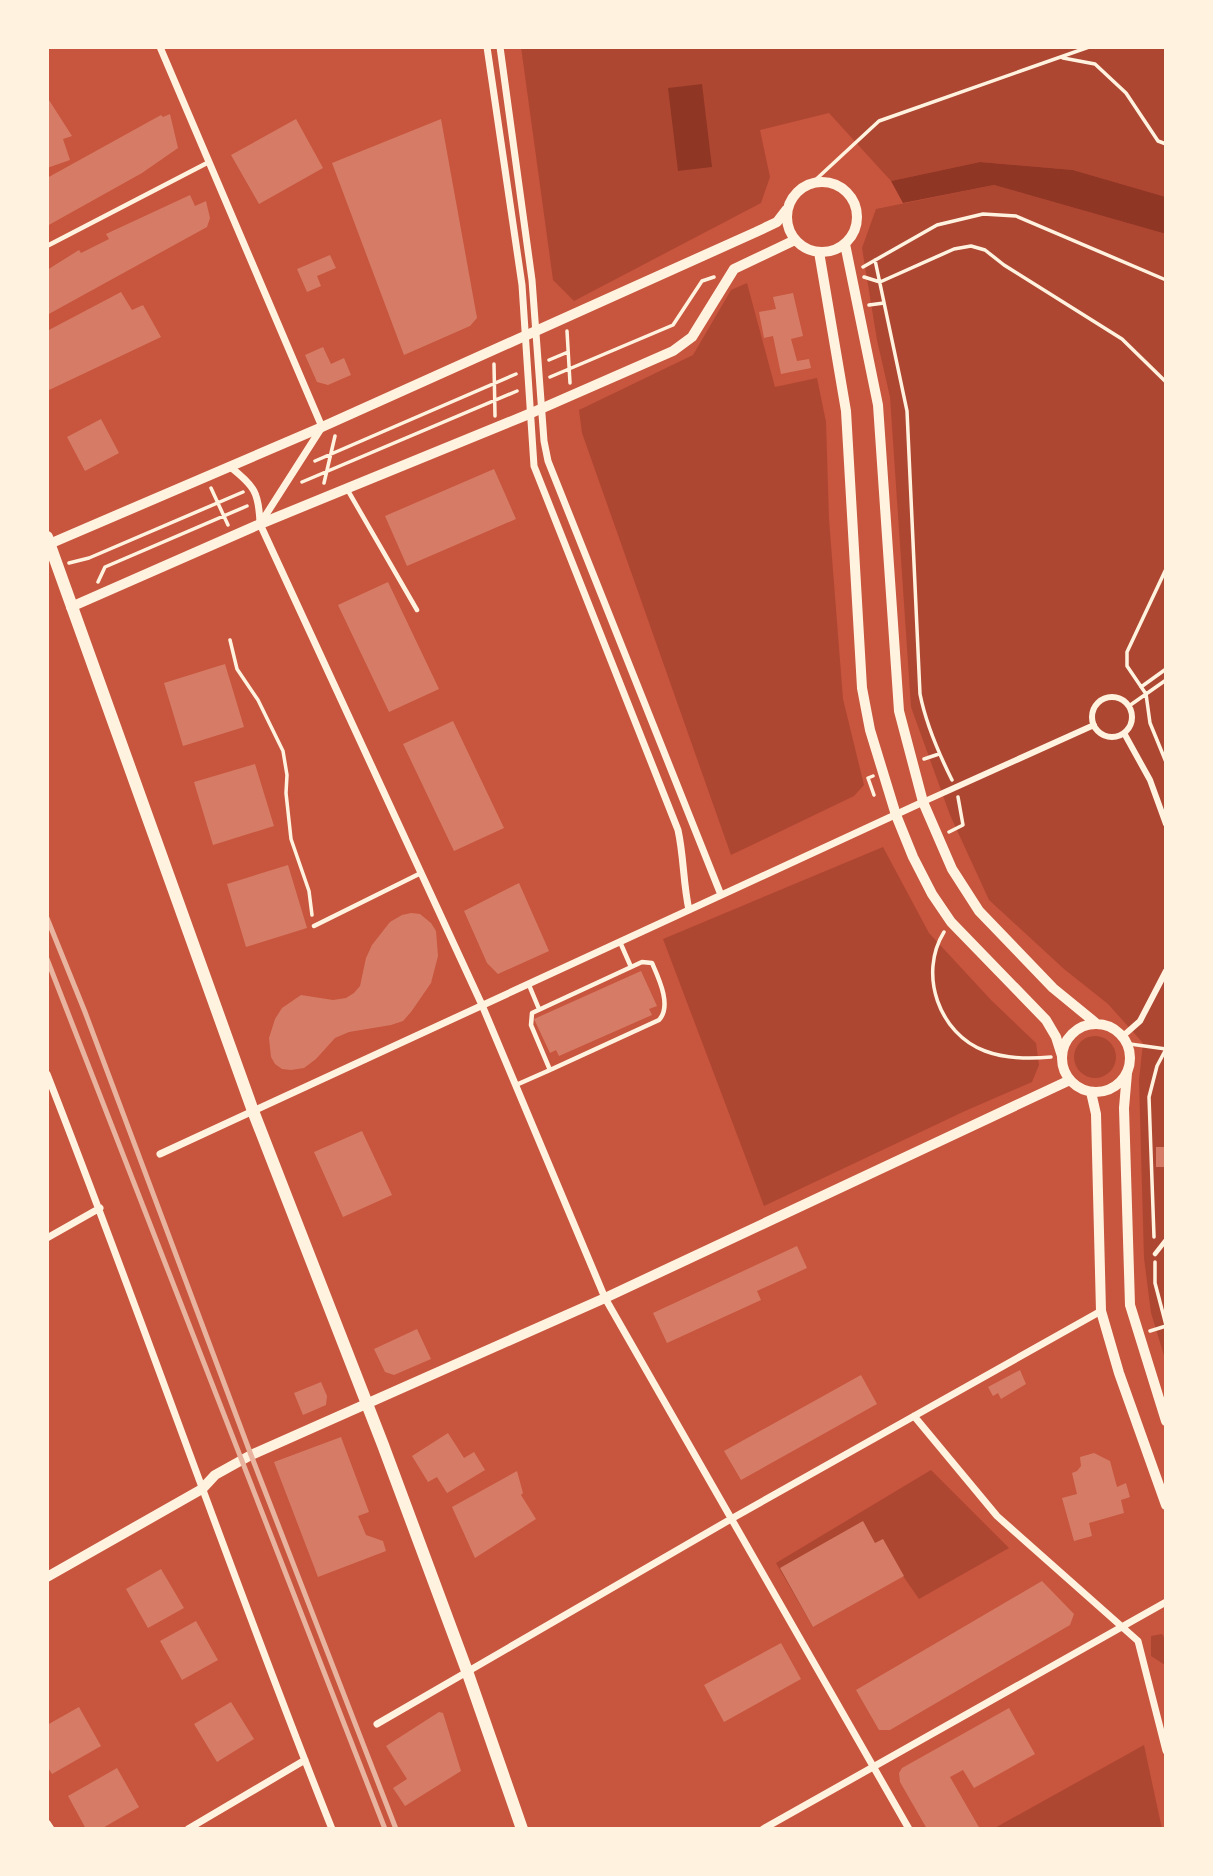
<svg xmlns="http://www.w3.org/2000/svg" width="1213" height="1876" viewBox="0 0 1213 1876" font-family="Ubuntu,sans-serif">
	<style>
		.green { fill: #ae4732 }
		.water { fill: #8f3625 }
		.building { fill: #d67c66 }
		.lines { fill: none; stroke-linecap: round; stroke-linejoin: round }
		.path { stroke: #fff3e0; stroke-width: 3.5 }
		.service { stroke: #fff3e0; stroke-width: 4.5 }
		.pedestrian { stroke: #fff3e0; stroke-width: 6 }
		.minor { stroke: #fff3e0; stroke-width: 7 }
		.tertiary { stroke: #fff3e0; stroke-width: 10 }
		.primary { stroke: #fff3e0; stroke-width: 12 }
		.rail { stroke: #e9b49f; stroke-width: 5 }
	</style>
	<rect width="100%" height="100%" fill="#c8553d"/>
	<path class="green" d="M521 47H1166V197L1073 170 980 162 891 181 829 113 760 130 770 177 761 203 574 301 553 280Z
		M994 185 1166 234V1362L1151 1313 1144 1258 1139 1080 1143 1043 1108 1004 1064 969 989 900 950 815 911 707 890 397 877 340 862 248 876 209Z
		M747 283 775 387 817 378 826 422 829 519 843 699 864 785 854 796 731 855 582 433 579 410 693 355 731 290Z
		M883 847 929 933 991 1000 1036 1043 1039 1065 1032 1082 965 1111 764 1206 663 939Z
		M1074 1057a21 21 0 1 1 42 0a21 21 0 1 1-42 0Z
		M931 1470 1009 1548 919 1599 903 1576 813 1627 776 1563Z
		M1162 1634 1166 1640V1670L1165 1665 1151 1656V1636Z
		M1144 1745 1162 1829H993Z"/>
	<path class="water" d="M702 84 712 167 678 171 668 88Z
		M980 162 1073 170 1166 197V234L994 185 903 203 891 181Z"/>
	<path class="building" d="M47 97 72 136 63 139 70 160 47 168Z
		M170 114 178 148 142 173 47 226V178L161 115 163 117Z
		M296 119 323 168 259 204 231 155Z
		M441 119 477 318 470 326 404 355 332 163Z
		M190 195 195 206 206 201 210 218 207 227 47 315V270L79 250 81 253 109 239 106 234Z
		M330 255 336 268 317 276 321 286 307 292 297 269Z
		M121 292 132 310 143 305 161 337 47 391V331Z
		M793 293 803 336 791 339 797 361 809 359 811 368 781 374 773 336 764 338 759 312 776 309 773 297Z
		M323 347 331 364 344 358 351 375 328 385 317 382 305 355Z
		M101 419 119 453 85 471 67 437Z
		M494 469 516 519 407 566 385 516Z
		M388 582 439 689 389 712 338 605Z
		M225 664 244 727 183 746 164 683Z
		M453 721 504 828 454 851 403 744Z
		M255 764 274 826 213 845 194 782Z
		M288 865 307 928 246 947 227 884Z
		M519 883 549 951 498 974 487 963 464 911Z
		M411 913 420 914 431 923 436 931 438 956 431 983 411 1012 403 1021 391 1025 349 1032 335 1038 316 1059 304 1068 291 1070 282 1069 275 1064 271 1057 269 1038 275 1019 282 1008 301 995 333 1000 346 998 354 993 360 986 366 958 372 945 390 922 402 915Z
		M641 971 657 1006 649 1009 652 1015 559 1056 556 1050 550 1053 534 1019Z
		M362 1131 392 1195 343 1217 314 1152Z
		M1156 1147H1166V1167H1156Z
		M797 1246 807 1268 757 1291 761 1300 667 1343 653 1313Z
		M417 1329 431 1359 394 1375 385 1372 374 1349Z
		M1020 1370 1026 1384 1001 1399 998 1393 993 1396 988 1387Z
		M861 1375 877 1404 741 1480 724 1451Z
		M321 1382 327 1396 326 1405 303 1415 294 1393Z
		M448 1433 464 1458 474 1452 485 1470 447 1493 437 1477 428 1482 412 1456Z
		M341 1437 369 1512 358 1516 366 1535 383 1541 386 1551 318 1577 274 1462Z
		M1094 1453 1110 1461 1117 1487 1126 1483 1130 1497 1121 1500 1124 1513 1089 1523 1092 1536 1074 1541 1062 1498 1077 1494 1072 1473 1077 1471 1081 1466 1080 1457Z
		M517 1471 523 1493 521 1495 536 1519 475 1558 452 1507Z
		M863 1521 875 1543 883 1539 904 1576 813 1627 780 1568Z
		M161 1569 184 1608 148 1628 126 1589Z
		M1042 1581 1074 1614 1070 1625 890 1730H879L856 1690Z
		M196 1621 218 1660 182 1680 160 1641Z
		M781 1643 801 1679 724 1722 704 1685Z
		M231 1702 254 1739 217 1762 194 1724Z
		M79 1707 101 1746 52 1774 47 1766V1725Z
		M1009 1708 1035 1754 974 1788 963 1770 950 1777 980 1829H927L900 1782 899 1773 902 1768Z
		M439 1712 443 1713 461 1771 405 1806 393 1788 407 1779 386 1746Z
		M117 1768 139 1807 101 1829H86L68 1796Z"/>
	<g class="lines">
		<path class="path" d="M1063 58 1095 64 1126 93 1158 141 1166 144
			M811 184 879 121 1089 47
			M875 260 907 411 920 694C926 724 938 752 952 780
			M863 267 937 225 983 214 1016 216 1166 280
			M864 277 880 282 954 249 971 246 985 250 1004 265 1122 339 1166 382
			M869 305 884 303
			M567 331 570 383
			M549 360 568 352
			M494 364 495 416
			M550 377 673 325 702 281 714 277
			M315 461 516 374
			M302 482 517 391
			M324 483 335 436
			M211 488 228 525
			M69 563 89 558 243 492
			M1166 569 1127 652V666L1146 694 1150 723 1166 762
			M98 582 105 567 247 506
			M230 640 237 669 258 700 283 751 287 775 286 793 291 839 309 891 312 915
			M1141 687 1166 669
			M1129 706 1166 680
			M924 759 939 754
			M873 776 868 778 874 795
			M949 832 963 825 958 797
			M944 932C918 974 939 1034 985 1051 1006 1059 1029 1059 1051 1057
			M1130 1044 1166 1049
			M1154 1237 1149 1097 1157 1066 1166 1049
			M1155 1262V1283L1166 1325
			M1150 1331 1166 1326"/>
		<path class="service" d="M47 246 209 162
			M347 489 417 610
			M314 926 421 873
			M620 942 631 967
			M529 985 539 1009
			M516 1085 550 1070 659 1020C672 1006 659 979 652 963L642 962 532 1013 531 1025 550 1070
			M1155 1254 1166 1240"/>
		<path class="pedestrian" d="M1092 717a20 20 0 1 1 40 0a20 20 0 1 1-40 0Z
			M1124 733 1150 780 1166 824
			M923 802 1094 725
			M1123 1036 1140 1021 1166 971"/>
		<path class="minor" d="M160 47 322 427 260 524
			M487 47 522 285 534 466 678 830C684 857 683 883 689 910
			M500 47 532 280 544 441 548 461 721 895
			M229 466C255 486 259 493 260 524L482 1005 605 1298 909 1829
			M47 1074C145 1324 232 1579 332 1829
			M160 1154 923 802
			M47 1238 100 1208
			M914 1416 997 1516 1138 1641 1166 1751
			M377 1724 731 1519 1101 1311
			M47 1823 51 1829
			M188 1829 305 1760
			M763 1829 1166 1602"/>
		<path class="tertiary" d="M787 217a35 35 0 1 1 70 0a35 35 0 1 1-70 0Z
			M845 244 878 405 899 711 923 802 952 869 979 911 1053 988 1097 1024
			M819 252 846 411 862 688 870 730 896 815 913 857 932 894 951 922 1046 1020 1056 1037 1062 1056
			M47 545 322 427 756 232 777 222 787 209
			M71 607 260 524 529 414 673 351 692 337 734 269 795 240
			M1062 1058a34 34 0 1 1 68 0a34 34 0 1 1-68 0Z
			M1127 1073 1124 1108 1130 1305 1166 1421
			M1091 1092 1096 1114 1101 1311 1119 1373 1166 1505
			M47 1577 202 1489 215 1475 251 1455 605 1298 1070 1080"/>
		<path class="primary" d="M47 537 253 1111 383 1445 467 1671 522 1829"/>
		<path class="rail" d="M47 918 85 1012 251 1455 396 1829
			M47 959 385 1829"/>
	</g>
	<rect width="1213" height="1876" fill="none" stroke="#fff3e0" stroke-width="98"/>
</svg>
